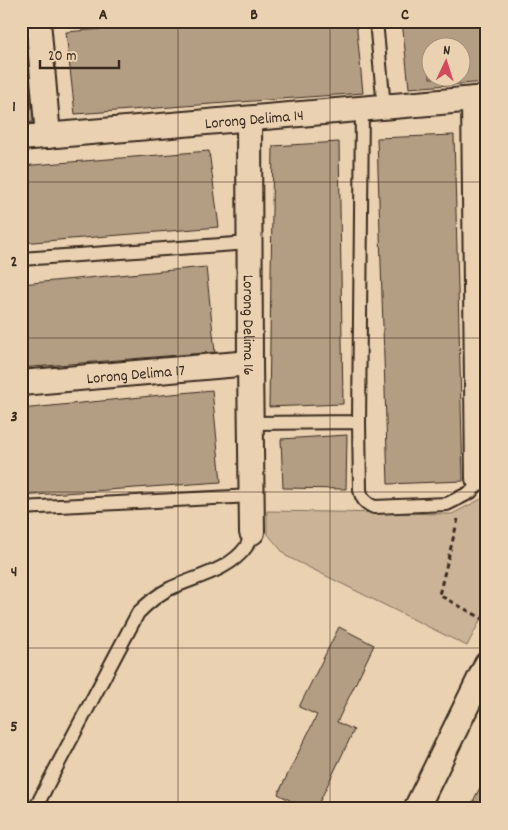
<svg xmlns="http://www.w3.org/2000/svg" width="508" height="830" viewBox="0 0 508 830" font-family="Dekko,sans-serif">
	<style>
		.green { fill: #cab397; stroke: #826e5a }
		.building { fill: #b39e84; stroke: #3b2a1e; fill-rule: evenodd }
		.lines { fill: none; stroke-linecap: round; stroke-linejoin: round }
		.lane-casing { stroke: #3b2a1e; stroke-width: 16 }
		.street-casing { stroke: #3b2a1e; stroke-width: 28 }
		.path { stroke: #3b2a1e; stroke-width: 3; stroke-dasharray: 5 4; stroke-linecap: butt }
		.lane { stroke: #e9d1b1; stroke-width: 12 }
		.street { stroke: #e9d1b1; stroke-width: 24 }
		.grid { fill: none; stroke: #3b2a1e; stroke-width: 1; stroke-opacity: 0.55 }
		.labels { text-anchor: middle; stroke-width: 4.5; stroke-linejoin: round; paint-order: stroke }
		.street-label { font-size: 16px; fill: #3b2a1e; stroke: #e9d1b1 }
		.neatline { fill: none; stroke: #3b2a1e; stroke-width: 2 }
		.grid-label { font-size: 16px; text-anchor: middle; font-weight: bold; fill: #3b2a1e }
	</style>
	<rect width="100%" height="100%" fill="#e9d1b1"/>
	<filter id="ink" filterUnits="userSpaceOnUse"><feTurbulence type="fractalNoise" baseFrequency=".02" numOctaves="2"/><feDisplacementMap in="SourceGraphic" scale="10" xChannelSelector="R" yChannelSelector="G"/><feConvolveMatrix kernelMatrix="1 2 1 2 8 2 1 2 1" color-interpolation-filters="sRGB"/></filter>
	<g filter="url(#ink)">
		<path class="green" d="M487 496V607L467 646 286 556 267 533V511L452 514Z"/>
		<path class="building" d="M198 21H356L363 93 75 114 66 32Z
			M402 21H487V82L409 88ZM430 48H460V78H430Z
			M21 35H27L35 122 21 123Z
			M454 135 463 481 388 484 377 138Z
			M339 142 343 404 269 407 273 146Z
			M209 151 219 227 21 243V166Z
			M206 267 215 352 21 368V284Z
			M212 390 221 482 21 496V409Z
			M347 435 346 489 283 488 281 439Z
			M339 627 374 645 337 722 354 730 316 809H292L295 803 278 794 317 715 299 707Z
			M484 780 487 781V807L473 801Z
			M473 801 487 807V809H469Z"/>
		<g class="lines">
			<g class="lane-casing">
				<path id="lane" d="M376 21 384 107
					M21 259 250 243
					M359 422 362 109
					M251 423 359 422 360 490C362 499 365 503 374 507L447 504 471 492 476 486 478 478
					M21 508 252 496
					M35 809 56 768 138 613C147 604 157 595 169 589 194 577 229 571 246 547 249 542 250 537 252 532"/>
			</g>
			<g class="street-casing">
				<g id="street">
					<path d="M38 21 48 136"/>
					<path d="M474 99 478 478"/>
					<path id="s1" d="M249 119 250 363 252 532"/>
					<path id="s2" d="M21 138 487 98"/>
					<path id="s3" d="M21 383 250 363"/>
					<path d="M416 809 487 664"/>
				</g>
			</g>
			<path class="path" d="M458 519 439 595 487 621"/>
			<use href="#lane" class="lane"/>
			<use href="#street" class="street"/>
		</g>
	</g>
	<path class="grid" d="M178 21V809M330 21V809M21 182H487M21 338H487M21 492H487M21 648H487"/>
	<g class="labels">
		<g class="street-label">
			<text dy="6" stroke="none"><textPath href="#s2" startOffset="234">Lorong Delima 14</textPath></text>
			<text dy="6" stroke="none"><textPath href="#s1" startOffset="206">Lorong Delima 16</textPath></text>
			<text dy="6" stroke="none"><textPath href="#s3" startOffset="115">Lorong Delima 17</textPath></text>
		</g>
	</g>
	<rect width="508" height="830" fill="none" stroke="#e9d1b1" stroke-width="55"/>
	<g transform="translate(446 62) rotate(4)"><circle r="24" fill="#e9d1b1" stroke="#a38e76"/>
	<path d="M0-4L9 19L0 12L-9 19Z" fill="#d1495b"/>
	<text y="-8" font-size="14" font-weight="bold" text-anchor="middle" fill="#3b2a1e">N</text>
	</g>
	<path d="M40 60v8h79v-8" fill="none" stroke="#3b2a1e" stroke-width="2.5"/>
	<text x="48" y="60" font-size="15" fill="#3b2a1e" stroke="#e9d1b1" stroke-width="4" paint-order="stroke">20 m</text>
	<rect x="28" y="28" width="452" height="774" class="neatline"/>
	<g class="grid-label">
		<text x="103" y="19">A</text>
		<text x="254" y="19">B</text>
		<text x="405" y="19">C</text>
		<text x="14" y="111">1</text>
		<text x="14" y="266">2</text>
		<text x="14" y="421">3</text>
		<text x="14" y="576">4</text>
		<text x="14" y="731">5</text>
	</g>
</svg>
